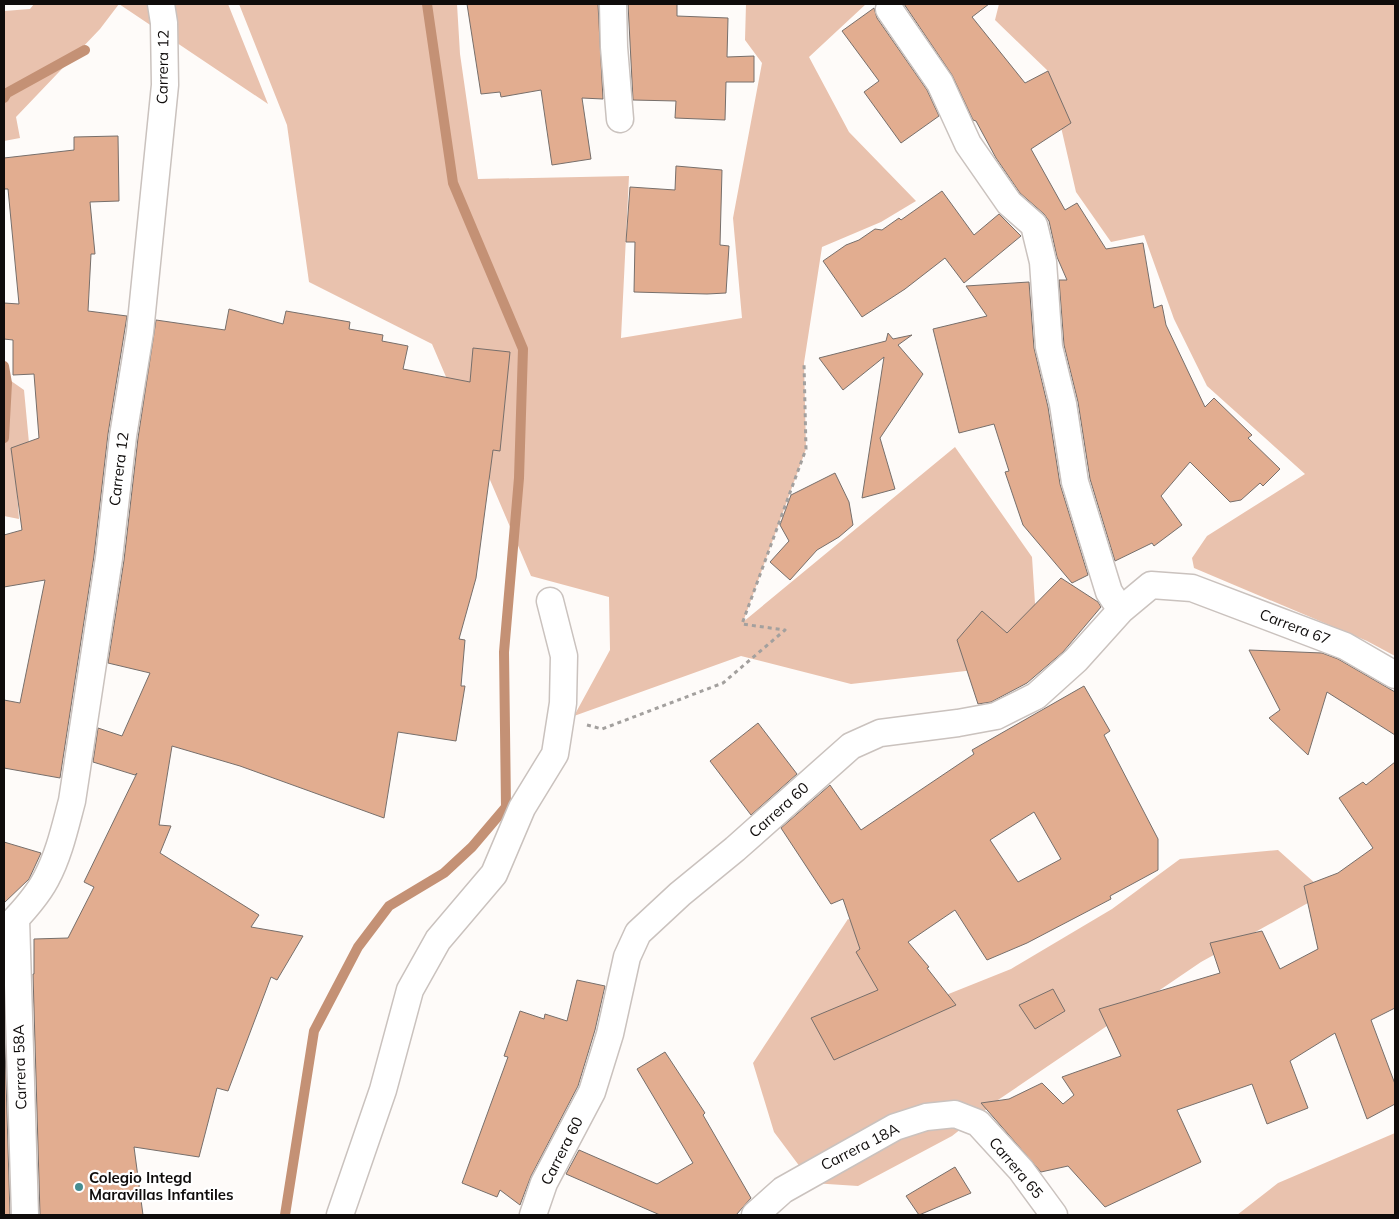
<svg xmlns="http://www.w3.org/2000/svg" width="1399" height="1219" viewBox="0 0 1399 1219" font-family="Mulish,sans-serif">
	<style>
		.green { fill: #e9c2ae }
		.lines { fill: none; stroke-linecap: round; stroke-linejoin: round }
		.stream { stroke: #c49175; stroke-width: 10 }
		.building { fill: #e2ad90; stroke: #776f6b; fill-rule: evenodd }
		.street-casing { stroke: #cac2be; stroke-width: 29 }
		.path { stroke: #a3a09e; stroke-width: 3; stroke-dasharray: 4 4; stroke-linecap: butt }
		.street { stroke: #fff; stroke-width: 26 }
		.poi-dot { fill: #458d91; stroke: #fff; stroke-width: 2 }
		.labels { text-anchor: middle; stroke-width: 4.5; stroke-linejoin: round; paint-order: stroke }
		.street-label { font-size: 15px; fill: #0f0c0b; stroke: #fff }
		.poi-label { font-size: 15px; font-weight: bold; fill: #0f0c0b; stroke: #fff; text-anchor: start }
	</style>
	<rect width="100%" height="100%" fill="#fefbf9"/>
	<path class="green" d="M34 4H228L268 104 119 4 100 29 16 117 20 138 4 141V11L30 9Z
		M239 4H457L460 54 478 179 629 176 621 338 742 318 733 218 762 63 745 40 746 4H866L809 57 849 132 916 201 881 222 822 247 804 363 806 449 743 622 955 447 1032 557 1036 619 1001 667 851 684 741 656 574 716 610 650 609 597 531 576 432 344 309 282 287 125Z
		M999 4H1395V656L1367 641 1194 568 1192 558 1207 536 1305 474 1207 386 1174 319 1144 235 1111 242 1076 192 1048 71 995 20Z
		M4 376 24 390 29 443 15 464 19 519 4 516Z
		M1278 850 1326 893 1201 962 998 1100 952 1136 858 1186 812 1183 774 1132 753 1063 848 919 892 937 946 995 1011 969 1112 909 1180 859Z
		M1395 1133V1215H1237L1278 1183Z"/>
	<g class="lines">
		<path class="stream" d="M4 98 7 93 85 50
			M4 366 7 383 4 438
			M285 1215 314 1031 358 947 389 906 444 873 472 847 506 807 504 652 519 478 523 349 453 183 427 4"/>
	</g>
	<path class="building" d="M467 4H598L603 99 582 98 591 159 552 165 541 90 501 97 500 92 481 94Z
		M628 4H677V16L728 18 727 57 754 56V82H726L725 120 675 118 676 101 633 100Z
		M904 4H989L972 17 1025 83 1048 71 1071 123 1031 149 1065 210 1077 203 1106 249 1143 243 1154 308 1162 305 1166 325 1205 407 1214 398 1252 435 1248 438 1280 469 1263 486 1260 483 1241 500 1230 502 1190 462 1161 496 1182 525 1154 546 1152 543 1115 561 1090 479 1078 402 1064 345 1059 280H1067L1057 257 1049 221 1044 214 1020 193 996 158 976 121 973 120 952 75Z
		M874 8 877 18 927 90 939 116 901 143 864 92 879 81 842 31Z
		M118 136 119 201 90 202 95 254H91L88 311 127 316 108 434 94 556 60 778 4 768V700L20 703 45 580 4 587V535L22 530 11 448 39 438 34 374 13 375V340L4 339V303L19 304 8 189H4V158L74 150V137Z
		M676 166 722 170 720 245 729 246 726 293 707 294 634 292 635 242H626L630 187 675 190Z
		M942 191 974 235 999 214 1021 236 964 283 945 258 905 289 862 317 823 261 846 245 859 240 875 229 882 230 899 218 901 220Z
		M1029 282 1034 348 1048 407 1060 484 1088 575 1072 583 1023 525 1005 472 1009 471 994 424 959 433 933 329 987 316 966 286Z
		M229 309 283 324 286 311 350 322 349 329 383 335 382 341 408 346 403 369 470 382 473 348 510 352 500 451 493 450 476 578 459 639 465 640 461 686H465L456 741 398 732 384 818 240 766 172 746 159 825 171 826 160 853 259 915 251 927 303 936 277 980 271 977 228 1091 217 1088 199 1157 134 1147 143 1215H40L33 974H34V939L68 938 94 887 84 882 137 773 135 775 93 762 98 728 122 736 150 673 108 663 124 560 138 438 156 320 225 330Z
		M888 333 893 339 912 335 898 345 923 374 880 438 895 489 862 498 884 357 843 390 819 358 886 341Z
		M835 473 849 502 853 525 839 537 817 550 790 580 770 562 789 541 780 525 791 495Z
		M1061 578 1098 602 1101 607 1063 652 1027 683 991 702 978 704 957 640 982 611 1007 633Z
		M1249 650 1322 653 1338 659 1395 692V735L1327 692 1308 755 1269 718 1280 710Z
		M1084 686 1110 731 1104 735 1158 839V870L1110 896 1111 899 1027 943 987 960 955 910 908 942 929 967 927 968 956 1005 834 1060 811 1018 878 990 856 952 860 949 843 899 831 904 781 828 830 785 861 830 974 754 972 750ZM1034 812 1061 859 1018 882 990 840Z
		M758 723 797 774 751 815 710 761Z
		M1395 762V1008L1371 1020 1395 1084V1104L1367 1119 1335 1033 1290 1061 1308 1108 1267 1124 1252 1084 1177 1110 1201 1162 1105 1207 1068 1166 1041 1172 981 1103 1009 1099 1042 1083 1063 1104 1074 1095 1062 1077 1121 1056 1099 1009 1220 973 1210 943 1262 931 1280 969 1318 949 1304 886 1338 873 1373 848 1339 798 1363 782 1366 785Z
		M4 842 41 853 29 879 4 903Z
		M577 980 605 986 595 1030 578 1086 531 1176 520 1205 500 1190 497 1197 462 1183 508 1057 504 1056 520 1011 544 1019 545 1014 567 1021Z
		M1053 989 1065 1011 1035 1029 1019 1005Z
		M4 1010 10 1215H4Z
		M665 1052 705 1113 703 1115 751 1198 736 1215H660L566 1174 579 1150 657 1184 693 1163 637 1069Z
		M955 1167 971 1193 919 1215 906 1196Z"/>
	<g class="lines">
		<g class="street-casing">
			<path id="street" d="M613 4 614 47 620 119
				M889 9 940 83 968 144 1009 203 1034 225 1043 262 1049 347 1063 404 1075 482 1109 592 1121 610
				M16 919 25 1215
				M4 931C19 916 36 898 46 879 59 855 65 827 72 801L109 558 123 436 140 332 165 85 164 23 161 4
				M340 1215 383 1090 410 990 438 940 494 874 522 808 555 754 563 703 564 656 550 601
				M533 1215 544 1183 592 1092 610 1034 627 957 638 933 680 894 735 849 851 746 880 733 958 723 996 716 1036 696 1076 660 1121 610 1151 585 1192 588 1345 646 1395 675
				M755 1215 783 1190 895 1127 926 1117 955 1114 978 1123 1021 1170 1054 1215"/>
		</g>
		<path class="path" d="M587 725 602 729 723 683 785 630 742 624 806 449 804 363"/>
		<use href="#street" class="street"/>
	</g>
	<circle class="poi-dot" cx="79" cy="1187" r="5"/>
	<g class="labels">
		<g class="street-label">
			<text transform="translate(163 67) rotate(-89)" y="5">Carrera 12</text>
			<text transform="translate(119 469) rotate(-83)" y="5">Carrera 12</text>
			<text transform="translate(1295 627) rotate(21)" y="5">Carrera 67</text>
			<text transform="translate(779 810) rotate(-42)" y="5">Carrera 60</text>
			<text transform="translate(20 1067) rotate(-92)" y="5">Carrera 58A</text>
			<text transform="translate(860 1147) rotate(-27)" y="5">Carrera 18A</text>
			<text transform="translate(562 1151) rotate(-63)" y="5">Carrera 60</text>
			<text transform="translate(1016 1168) rotate(50)" y="5">Carrera 65</text>
		</g>
		<g class="poi-label">
			<text x="89" y="1183">Colegio Integd<tspan x="89" dy="17">Maravillas Infantiles</tspan></text>
		</g>
	</g>
	<rect width="1399" height="1219" fill="none" stroke="#0f0c0b" stroke-width="10"/>
</svg>
